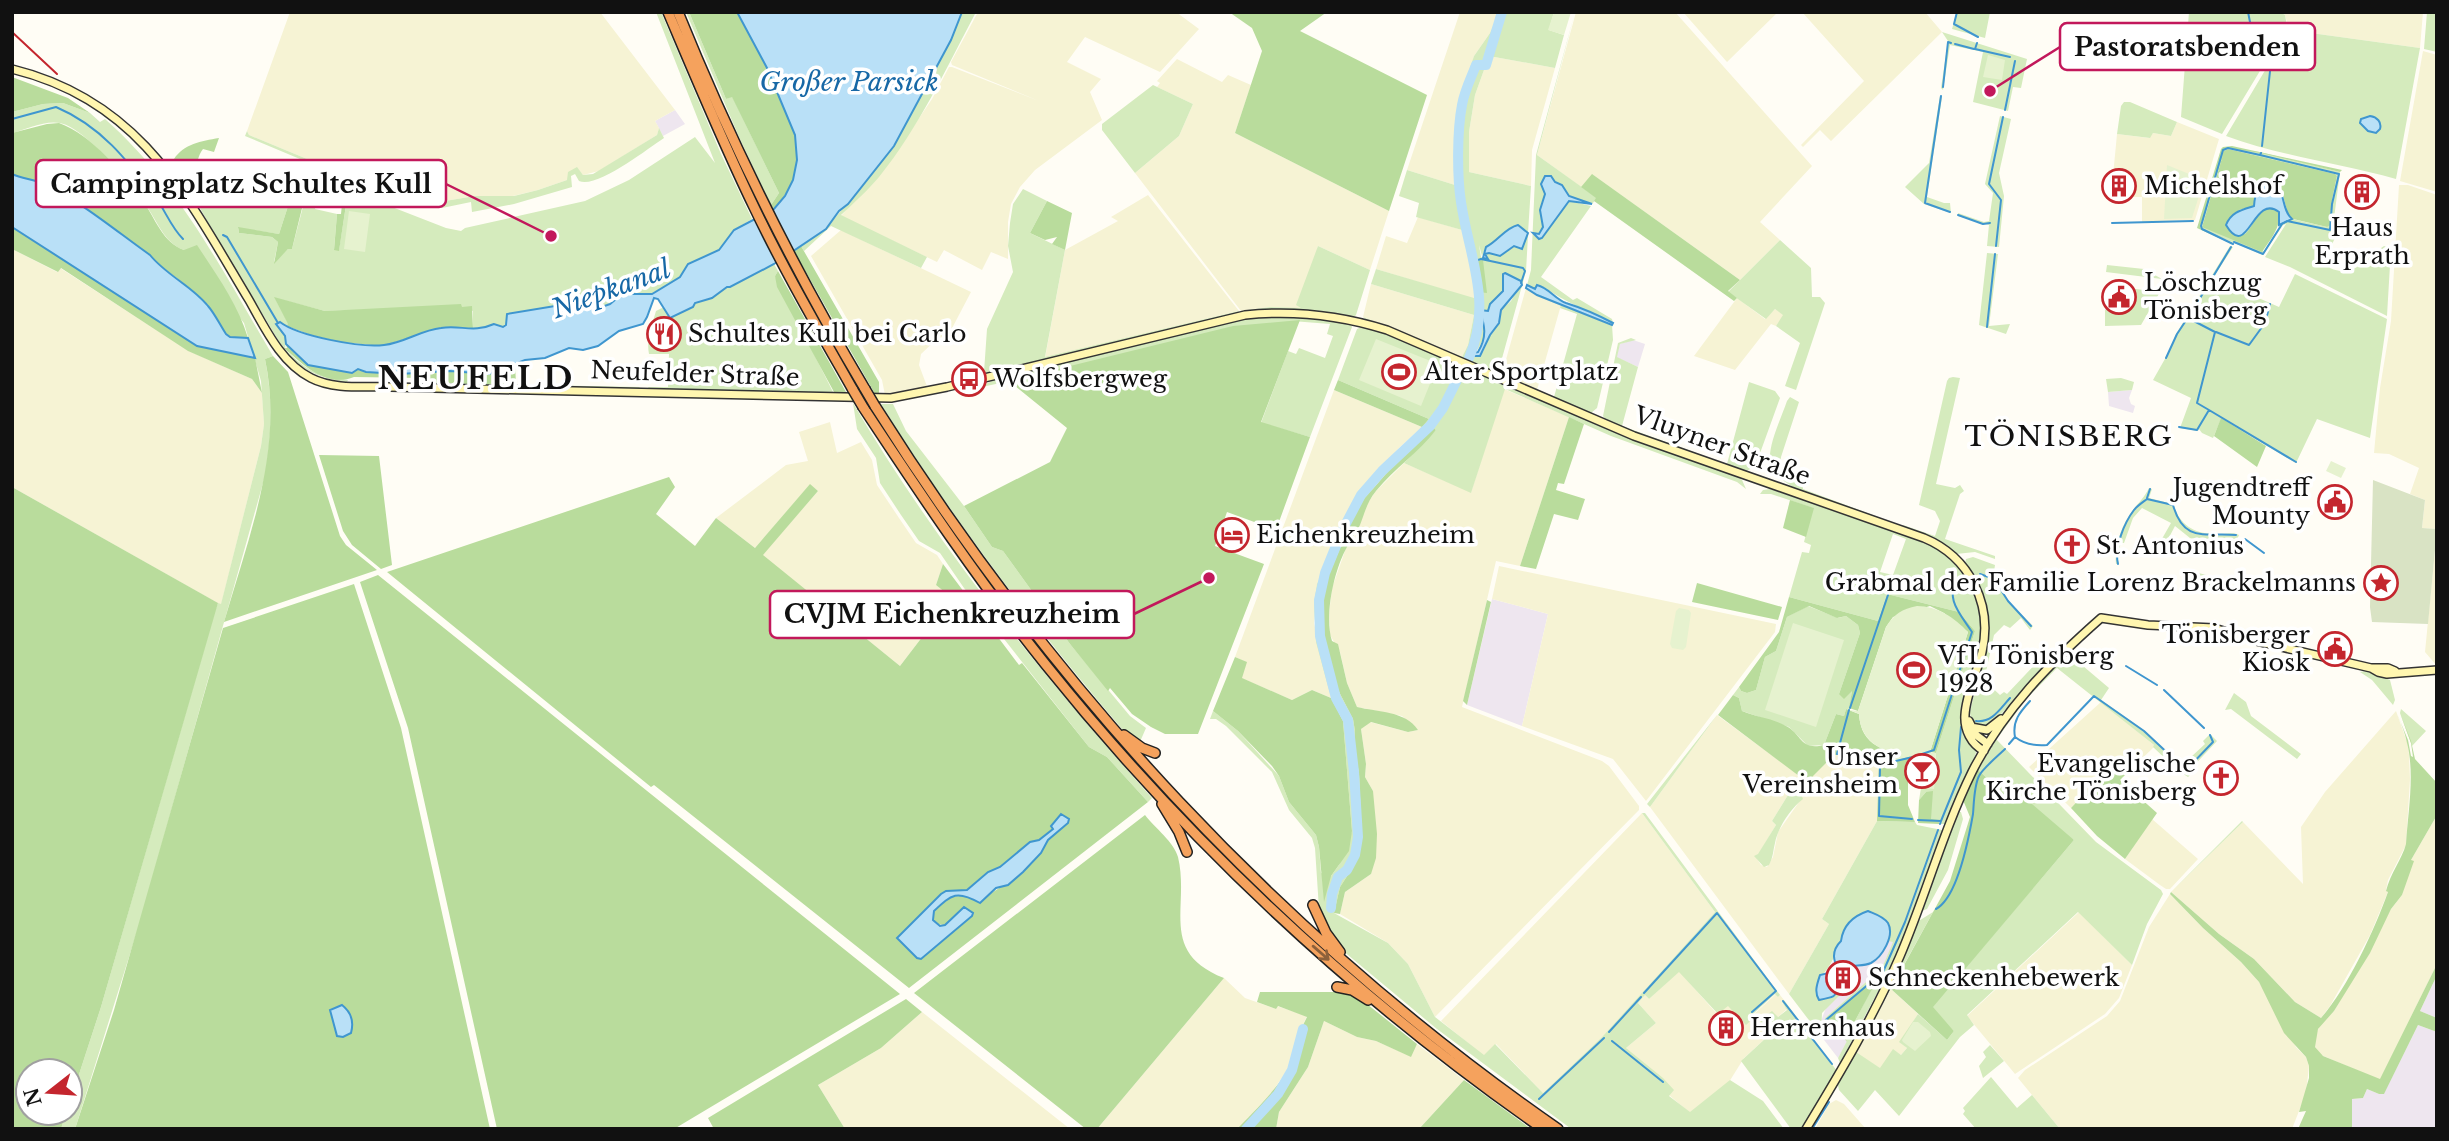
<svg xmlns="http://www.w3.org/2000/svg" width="2449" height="1141" viewBox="0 0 2449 1141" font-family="'Libre Baskerville',serif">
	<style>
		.industrial { fill: #eee6ef }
		.farmland { fill: #f6f3d4; fill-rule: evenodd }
		.green { fill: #d5ebbd; fill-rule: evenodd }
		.forest { fill: #b9dc9c; fill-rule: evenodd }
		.cemetery { fill: #d9e3c4 }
		.pitch { fill: #e6f2cf }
		.water { fill: #b9e0f7; stroke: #3f96cf; stroke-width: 2 }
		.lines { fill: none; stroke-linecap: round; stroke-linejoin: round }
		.stream { stroke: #3f96cf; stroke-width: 2 }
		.river { stroke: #b9e0f7; stroke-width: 10 }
		.secondary-casing { stroke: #333; stroke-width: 10 }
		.highway-casing { stroke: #222; stroke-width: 12 }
		.secondary { stroke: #fff6b0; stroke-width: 7 }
		.highway { stroke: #f5a25d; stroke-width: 9 }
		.rail { stroke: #c4262e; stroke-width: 2 }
		.highway-bridge-casing { stroke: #222; stroke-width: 12; stroke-linecap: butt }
		.highway-bridge { stroke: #f5a25d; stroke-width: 9 }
		.oneway { stroke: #8e613b }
		.labels { text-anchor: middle; stroke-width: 7; stroke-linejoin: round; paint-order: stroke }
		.poi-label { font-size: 24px; fill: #111; stroke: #fff; text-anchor: start }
		.street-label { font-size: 24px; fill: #111; stroke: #fff }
		.water-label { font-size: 26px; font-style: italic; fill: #1768a6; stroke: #fff }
		.quarter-label { font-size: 28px; letter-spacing: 2px; fill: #111; stroke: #fff }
		.district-label { font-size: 32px; font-weight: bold; letter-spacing: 2px; fill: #111; stroke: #fff }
		.leader { fill: none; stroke: #c2185b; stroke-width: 2.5 }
		.callout-dot { fill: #c2185b; stroke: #fff; stroke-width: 2.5 }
		.callout { fill: #fff; stroke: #c2185b; stroke-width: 2.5 }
		.callout-label { font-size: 26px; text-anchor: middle; font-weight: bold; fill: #111 }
	</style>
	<rect width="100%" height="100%" fill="#fffdf5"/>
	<path class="industrial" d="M675 110 685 124 663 136 655 121Z
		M2105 290 2131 291V305H2114L2113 310H2105Z
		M1633 340 1645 344 1638 367 1616 357 1620 344Z
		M2132 390 2129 398 2131 404 2135 406 2133 413 2109 406 2108 392Z
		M1492 599 1548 614 1522 726 1467 705Z
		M1888 941H1894L1882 968 1825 1018 1831 1020 1847 1042 1838 1058 1821 1036V1021L1826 1008 1847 988 1825 973 1833 961 1840 976 1843 969 1851 965 1870 964 1882 953Z
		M2437 975V1018L2420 1011Z
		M2418 1025 2437 1032V1129H2352V1099L2363 1098 2367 1089 2379 1094 2384 1093Z"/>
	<path class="farmland" d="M290 12H600L675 110 655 121 659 128 657 135 599 171 583 175 577 168 567 180 538 190 513 196H475L445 201 378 182 339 176 307 159 249 135 247 131Z
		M978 12H1176L1199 29 1160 72 1085 37 1067 62 1101 79 1090 92 1102 120 1035 170 1020 187 1011 204 1008 222V259L991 252 982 270 944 250 937 262 841 216 890 161 932 99 949 67H952L1039 101 952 65 951 62Z
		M1460 12H1499L1490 33 1474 56 1455 134V185L1407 170Z
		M1576 12H1675L1812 166 1760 222 1780 240 1740 280 1593 175 1581 187 1537 155Z
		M1683 12H1778L1727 62Z
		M1802 12H1925L1942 32 1831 141 1820 130 1803 147 1801 145 1864 81Z
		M2280 12H2423L2420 48 2289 30 2285 15Z
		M2423 51 2437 55V192L2400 181Z
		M1489 56 1555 68 1532 150 1531 186 1469 172V132L1475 95Z
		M1177 59 1222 82 1228 75 1251 85 1235 133 1389 211 1370 270 1318 246 1304 309 1270 307 1241 311 1135 173 1179 136 1193 104 1157 87 1160 83 1157 81Z
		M2177 122 2219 139 2195 220 2142 222V197H2133V194H2128L2127 197H2111L2117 134 2149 138 2153 133 2171 136Z
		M2399 185H2408L2437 195V666L2425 652 2437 529 2422 528 2425 500 2410 494 2419 468 2389 454 2374 453 2380 388 2391 321Z
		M1148 195 1239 311 1045 358 1065 250 1118 221 1111 217Z
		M1418 217 1462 230 1474 280V299L1376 269 1386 236 1407 243Z
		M841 230 971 292 949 334 937 339 921 354 919 365 928 389 885 395 882 380 811 256Z
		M12 249 57 272 60 268 189 351 252 379 262 393 264 424 261 446 221 605 12 487Z
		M1371 284 1474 315 1468 345 1462 357 1363 317Z
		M1526 288 1561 305 1537 390 1502 374Z
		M1737 298 1765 319 1775 309 1784 315 1776 326 1771 324 1735 370 1694 356Z
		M1504 389 1569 417 1520 566 1496 561 1462 707 1602 761 1609 766 1639 806V810L1435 1017 1408 964 1388 943 1340 914 1345 892 1371 874 1373 791 1365 777 1366 764 1361 729 1370 722 1408 732 1418 730 1402 716 1357 707 1347 683 1340 652 1330 635 1329 614 1332 588 1346 548 1354 538 1365 507 1376 491 1404 463 1471 492Z
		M1334 390 1422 427 1399 448 1357 495 1317 584 1314 623 1331 698 1312 690 1292 700 1241 678 1246 662 1235 657Z
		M830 422 837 453 861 442 872 460 877 485 899 518 916 543 937 555 943 564 936 585 952 598 900 666 762 555 818 491 810 485 755 548 716 518 786 465 808 461 799 432Z
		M1499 566 1776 624 1775 632 1646 801 1613 759 1522 726 1548 614 1492 599Z
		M2101 702 2155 746 2127 773 2116 764 2105 772 2071 808 2029 767Z
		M2396 711 2407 742 2409 754 2410 779 2406 845 2388 880 2386 890 2388 892 2370 935 2330 1006 2321 1018 2295 1002 2254 959 2219 934 2171 892 2243 822 2303 884 2301 827 2325 792Z
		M1717 715 1807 781 1834 755H1879L1877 821 1822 919 1829 924 1789 994 1650 807ZM1788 795 1799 802 1778 832 1773 857 1767 867 1761 865 1757 859 1758 855 1776 825 1772 821Z
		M1642 813 1715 912 1602 1037 1543 1093 1496 1044 1484 1056 1441 1021Z
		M2437 815V964L2380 1080 2321 1055 2315 1047V1036L2321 1023 2334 1011 2391 909 2402 895 2411 860Z
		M2152 819 2198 859 2170 889H2166L2160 885 2125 859Z
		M2170 894 2203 928 2241 962 2259 982 2296 1047 2306 1057 2309 1066 2306 1093 2292 1129H2060L2018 1078 2025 1070 2107 1016 2120 1001 2149 927Z
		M2079 912 2132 965 2119 998 2105 1014 2015 1074 1967 1016Z
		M1679 971 1717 1014 1728 1005 1753 1015 1776 994 1778 997 1780 995 1784 1000 1782 1003 1787 1009 1778 1017 1761 1024 1767 1031V1037L1744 1058 1729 1082 1690 1113 1669 1095 1626 1048 1656 1023 1638 1003 1645 995 1649 999Z
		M1224 978 1245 998 1276 1009 1277 1006 1307 1016 1297 1037 1299 1046 1289 1068 1269 1096 1237 1129H1097Z
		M1891 989 1918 1014 1900 1042 1907 1048 1901 1055 1893 1050 1881 1069 1856 1053Z
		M922 1012 1070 1129H845L818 1085 881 1048Z
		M1324 1021 1357 1037 1376 1041 1410 1056 1417 1044 1464 1080 1419 1129H1276L1279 1112 1308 1067Z
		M1836 1100 1844 1104 1866 1129H1815L1829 1104Z"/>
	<path class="green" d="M656 12H661L721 154 752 219 734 230 719 250 688 264 680 277 649 295 629 294 599 308 581 305 563 308 555 306 506 316V325L503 327 494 324 481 330 473 329V311L461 307 325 311 275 298 289 325H282L286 339 285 349C307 371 317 376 348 380L347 382C322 379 306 372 287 355L215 235 200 208 197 196 232 207 234 198 288 206 279 234 238 228 239 233 272 237 278 242 274 262 288 249H292L305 199 316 204 315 209 337 214 334 249 339 250 347 199 392 207 446 228 461 231 465 228 585 201 629 180 695 137 715 163Z
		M686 12H689L726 99 732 96 779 193 771 205 739 137Z
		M976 12C947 67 918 129 879 177 869 189 854 203 841 215L927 257 921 268 831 226 804 251 801 246 826 229 894 146 951 40 961 13Z
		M1499 12H1554L1549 30 1564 35 1555 68 1489 56 1475 95 1469 132V172L1531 186 1528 233 1518 225 1486 247 1482 256 1479 245 1481 257 1486 258 1485 254 1489 253 1500 256 1509 247 1514 246 1520 249 1526 236H1528L1526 271 1498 373H1493L1367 321 1363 317 1462 357 1468 345 1474 315 1371 284 1376 269 1474 298V280L1462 230 1416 217 1419 203 1399 196 1407 170 1455 185V134L1458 104 1474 56 1490 33ZM1502 282 1519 287 1511 301 1501 310 1499 323 1490 335 1483 352 1471 356C1482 348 1491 327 1480 314L1488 311 1503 291Z
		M1575 12 1537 155 1597 198 1592 204C1585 201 1573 200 1568 195 1562 189 1563 186 1555 182L1545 194 1540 210 1543 227 1539 239 1570 201 1591 206 1541 277 1573 300 1577 298 1612 319 1613 323C1589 311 1566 303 1544 287L1535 289 1527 285 1531 270 1536 155Z
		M1957 12H1990L1985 38 1952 29Z
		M2189 12H2280L2285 15 2287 26 2222 134 2181 117Z
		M2427 12H2437V52L2424 49Z
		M2289 30 2420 48 2396 179C2340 163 2280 156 2226 136Z
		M1942 32 2027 59 2021 88 2013 87 2008 111 1973 102 1983 52 1950 45 1943 90 1941 88 1948 41Z
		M1153 85 1193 104 1179 136 1135 173 1102 130V124Z
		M1940 96 1942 97 1927 197 1944 203H1950L1951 213 1924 204 1905 187 1929 163Z
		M2124 102H2130L2177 122 2171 136 2153 133 2150 138 2117 134 2121 106Z
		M63 103 90 113 100 122 105 119C179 184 223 272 273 356L265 359C273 400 272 435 265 476L140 922 75 1129H61L66 1113H70V1102L101 1007 215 611 218 603 221 604 261 446 264 424 261 381 244 323 184 250C166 244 159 225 149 210 135 188 86 128 60 123 45 120 27 129 12 133V112L43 104Z
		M2000 116 2011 119 1999 173 2004 196 1999 247 1987 246 1989 225 1958 216V213L1984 222 1989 221 1993 193 1985 184Z
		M659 128 664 138C647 149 597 189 579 181L575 174 571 176 572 187 514 204 472 212 471 202 442 208 432 206 386 190 338 180 327 176 319 167 245 136 247 131 249 135 307 159 339 176 378 182 445 201 475 196H514L538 190 567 180 568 172 577 167 583 175 593 174 657 135Z
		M2225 148 2260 152 2340 172 2333 226 2336 236C2331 247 2324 257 2330 268 2354 279 2366 258 2384 246L2391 248 2387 316 2290 267 2265 257 2286 224 2283 225 2263 255 2201 229 2200 225ZM2228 149 2335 174 2337 176 2327 227 2292 219 2284 221 2264 251 2202 226 2224 151Z
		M1023 189 1047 201 1030 233 1065 250 1045 357 1239 311 1237 315 987 375 984 372 987 329 1013 272 1008 246 1010 223 1013 204Z
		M1780 240 1811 268 1812 297H1820L1825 303 1796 390 1785 386 1800 343 1776 326 1783 315 1775 309 1766 319 1728 292Z
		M1318 246 1370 270 1356 315 1353 318C1327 314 1301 311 1274 310 1264 310 1251 315 1241 311L1270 307 1301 308 1296 305Z
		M2230 246 2233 247 2213 278 2279 307 2295 274 2387 319 2370 438 2317 419 2296 463 2221 419 2213 438 2202 433 2199 429 2198 431 2180 428 2191 398 2153 380 2170 350 2176 334Z
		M1987 253 1998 254 1989 326 2010 324 2006 334 1979 325Z
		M774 264 778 271 775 276 833 392H846L848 395 751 393 750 390H743L741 393 651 391 648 387H668L669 354H649C646 340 652 325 656 311L664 307 671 317 693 307 695 303 712 298 727 287H731Z
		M2107 265 2144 269 2162 279 2106 272Z
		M2120 287 2160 292 2141 325 2105 326V310H2113L2114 305H2131V291H2119Z
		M1561 305 1612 325 1613 340 1597 408 1591 413H1585L1503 377 1502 374 1554 397 1577 314 1560 308Z
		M1302 315 1349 321 1352 327 1310 437 1261 423 1288 351 1296 354 1299 348 1325 358 1333 336 1327 334 1330 324 1292 321 977 388 1007 374 1243 318Z
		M1366 325 1612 429 1738 477 1742 480 1746 489 1737 482 1611 436 1505 389 1471 493 1404 463 1436 430 1433 427 1378 481 1352 520 1330 568 1322 622 1336 686 1353 719 1355 731 1354 742 1359 774 1362 841 1353 867 1340 887 1334 913 1388 943 1408 964 1435 1017 1484 1055 1495 1044 1543 1093 1602 1037 1715 912 1642 813H1645L1780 995 1778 997 1775 994 1753 1014 1755 1017 1746 1025 1728 1006 1718 1014 1679 972 1649 999 1645 995 1638 1003 1656 1023 1626 1048 1663 1078 1674 1090 1669 1096 1690 1112 1730 1080 1763 1101 1784 1129 1570 1128 1437 1029 1342 950 1326 928 1319 909 1315 848 1312 838 1289 810 1272 772 1226 726 1216 719H1210L1213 711 1238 731 1279 776 1289 802 1316 835 1319 847 1321 873 1331 876 1339 865 1352 831 1343 721 1332 701 1316 642 1314 604 1317 584 1357 495 1429 419 1338 380 1357 329Z
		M1631 338 1636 340 1620 344 1617 357 1638 367 1622 426 1710 458 1658 442 1608 423 1603 416 1618 343Z
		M1953 377 1960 378 1936 484 1955 488 1960 485 1964 491 1960 494 1945 539 1995 556V559L1975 552 1956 554 1904 528 1903 525 1935 536 1940 521 1935 511 1919 505 1947 381 1949 378Z
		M2121 378 2134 382 2132 390 2108 392 2106 379Z
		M1749 382 1775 391 1780 398 1755 467 1746 471 1727 464Z
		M427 383 640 387 637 390 431 386Z
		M1790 397 1799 402 1781 457C1779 473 1791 479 1803 486V489L1878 517 1877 519C1855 511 1773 489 1770 463 1768 444 1781 419 1787 401Z
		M853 403C937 546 1042 675 1152 798L1148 802 1107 757 1089 747 964 588 940 553 919 541 901 515 880 483 876 458 857 429Z
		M881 404H893L906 431 964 506 992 547 1003 551 1070 644 1130 716 1146 728 1139 744 1127 735C1037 630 954 521 881 404Z
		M2149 488 2152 489 2149 498 2173 504C2181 528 2197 535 2222 534 2229 534 2232 532 2239 535L2233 549 2190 538 2175 526 2164 547 2159 544 2171 523 2142 508 2133 518 2124 543H2121L2117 556 2119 564H2116C2114 546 2122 524 2133 510 2139 502 2144 498 2149 488Z
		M1770 489 1923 540 1950 556 1964 572 1973 588 1980 607 1982 635 1965 706 1976 753 1945 824H1939L1940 822 1931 820 1926 792 1919 800 1921 788H1934L1936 753 1975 631 1959 612 1887 594 1878 621 1789 597 1802 552 1809 553 1811 545 1804 542 1813 508 1771 494H1760L1763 490ZM1893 534 1906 539 1893 575 1880 572Z
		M1973 557 1995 565C1990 589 2017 609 2033 626L2030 630 2021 618 2010 628 2004 625 1994 635 1985 676 1989 679 1986 682 2000 695 2004 692 2007 694 2041 658 2043 663 2048 664 1990 726 1977 727 1971 720 1970 712 1985 647 1987 615 1965 563 1966 559Z
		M2195 572 2221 579 2218 593 2192 586Z
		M1808 606 1838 618 1846 616 1858 625 1860 633 1839 694 1852 691 1849 710 1846 709 1844 716 1836 714 1824 745 1808 746 1789 727 1742 711 1739 698 1733 695 1739 687 1741 691 1747 693 1756 690 1765 657 1776 651 1787 617Z
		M2070 655 2109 688 2101 700 2145 731 2175 759 2171 764 2153 747 2154 745 2057 668 2027 698 1999 736V733L2025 697 2054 666 2057 667Z
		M2366 671 2390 680 2395 700 2393 705 2372 680 2360 672Z
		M2234 693 2246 702 2251 716 2301 754 2297 759 2231 709 2225 710Z
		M2401 709 2426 731 2412 746 2400 713Z
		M1717 715 1650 807 1647 804Z
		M2210 734 2217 741 2188 772 2191 774 2188 777 2177 770 2205 744 2203 741Z
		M1996 739 2096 842 2161 890 2163 894 2147 924 2132 965 2078 912 1967 1015 1974 1025 1960 1037 1899 1116 1875 1090 1858 1111 1839 1090 1837 1081 1917 922 1933 912 1856 1052 1880 1068 1893 1049 1901 1055 1907 1048 1899 1042 1918 1014 1947 1040 1954 1031 1932 1007 2074 840 2014 802 1978 770Z
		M1799 788 1803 799C1791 808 1778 827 1775 843 1773 851 1773 858 1769 865L1764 867 1754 856 1758 854 1776 825 1772 821 1788 795Z
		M1958 812H1961L1963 819 1948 870 1927 909 1922 911Z
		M1877 821 1915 822 1917 825 1942 830 1943 834 1900 950 1840 1063 1838 1058 1847 1041 1846 1039 1878 976 1825 1021V1018L1882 968 1893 942 1888 941 1890 931 1841 941C1838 948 1835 956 1831 963 1824 976 1810 984 1819 1000L1833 997 1840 981 1847 988 1822 1013 1821 1036 1789 994 1829 924 1822 919Z
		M2242 821 2243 822 2171 892Z
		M1784 1000 1837 1071 1803 1129H1791L1741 1061 1767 1037V1031L1760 1020 1772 1011 1778 1017 1787 1010 1782 1002Z
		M1990 1045 2004 1061 1983 1078 1979 1066 1986 1057 1983 1052Z
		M1991 1077 2017 1108 2032 1095 2060 1129H1976L1963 1114 1965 1111 1963 1108Z"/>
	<path class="forest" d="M689 12H737C757 50 801 119 797 161 795 181 786 195 774 209L771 205 779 193 732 97 726 99Z
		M1229 12H1327L1300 31 1427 95 1389 211 1235 133 1262 51 1252 28Z
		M12 77 68 98 90 113 63 103 43 104 12 112Z
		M59 123C91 134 124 174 143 201 155 218 163 243 184 250L197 245C216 274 238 304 248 338L230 337 226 334 208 305 177 278 160 266 150 255 63 195 41 182 26 180 12 174V133L47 124Z
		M219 138 214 152 203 149C193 162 197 183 197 200L174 166V159C184 144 201 141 219 138Z
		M2232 146 2342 170 2340 172 2261 153 2225 148 2200 227 2232 244 2197 228 2221 149 2223 147Z
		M2228 149 2335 174 2337 176 2332 200 2330 225 2327 227 2289 218 2281 188 2255 195 2254 206 2239 210 2228 229 2237 235 2245 234C2257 223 2257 203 2277 210 2284 224 2270 240 2262 252L2202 227 2224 151Z
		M1592 174 1740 280 1728 291 1737 298 1734 301 1594 201 1596 198 1581 187Z
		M312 184 316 185 312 203 304 200 292 249H288L274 264 278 242 272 237 239 233 238 227 279 234 289 203 294 204 295 192 306 197Z
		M1047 201 1072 213 1065 250 1052 244 1057 237 1045 240 1030 233Z
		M342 204 346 205 339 251 334 250 337 214H341Z
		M12 227 197 346 255 358 262 393 252 379 188 351 61 268 58 272 12 249Z
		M801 246 879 382V394H875L794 251Z
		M1483 260 1487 293 1479 292C1480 282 1474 269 1477 261Z
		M778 271 846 392H834L777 287 775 276Z
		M274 297 325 311 461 304 462 307 472 306 473 329 440 328 382 346 341 342 311 335 287 326 288 324Z
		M1300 320 1261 422 1310 437 1276 530 1227 512 1215 546 1264 564 1198 734H1165L1151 727 1132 714 1110 688 1108 691 1070 644 1003 551 992 547 964 506 1050 462 1067 428 1009 381 1233 326Z
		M286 344 295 354 366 372 450 371 489 374 511 367 515 363 516 385 427 383 421 378 354 377C327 388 303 365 284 348H287Z
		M273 356 288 372 340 536 346 545 377 570 224 622C249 536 284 449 265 359Z
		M1338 380 1429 419 1422 427 1334 390Z
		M1569 417 1584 424 1564 484 1558 483 1556 490 1585 499 1578 520 1554 514 1536 569 1520 566Z
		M2221 418 2266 446 2257 467 2214 436Z
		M1433 427 1436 430C1419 452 1394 469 1376 491 1367 502 1365 512 1360 525 1356 533 1351 539 1347 547 1334 570 1324 616 1332 641L1338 644 1347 683 1357 707C1377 712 1406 711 1418 730L1408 732 1371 722 1361 729 1366 764 1365 777 1373 791 1377 834 1376 858 1371 874 1345 892 1340 914 1334 913 1340 887 1353 867 1362 841 1359 774 1354 742 1355 731 1353 719 1336 686 1324 637 1321 603 1324 586 1352 520 1364 499 1404 453Z
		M319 455 379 456 392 565 381 569 352 545 343 531Z
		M669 477 675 487 656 514 695 546 716 518 755 548 810 484 818 491 763 555 900 666 952 598 936 585 943 564 1019 665 1022 663 1089 747 1107 757 1148 802 909 988 654 785 651 787 387 572ZM1068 823C1061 828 1052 834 1047 841 1044 845 1043 851 1039 855 1025 869 1009 882 993 892 973 905 947 882 932 916L935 924 945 925 964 908 917 958 897 938 941 894 967 890 988 872 1000 867 1030 842 1039 840 1053 829Z
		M12 487 218 603 101 1007 70 1102V1071H28V1113H66L61 1129H12Z
		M1790 500 1814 508 1806 537 1783 528Z
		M378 575 900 994 674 1129H497L408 728 360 582Z
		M1697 583 1782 607 1778 620 1692 602Z
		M354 584 401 728 490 1129H75L114 1010 223 628ZM347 1009 353 1027 337 1036 330 1010Z
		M1887 594 1959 612 1975 631 1936 753 1930 752 1968 632 1944 613 1930 606 1893 617 1886 627 1858 711 1849 708 1852 691 1844 699 1839 694 1860 633 1858 625 1846 616 1837 618 1809 606 1787 617 1776 651 1765 657 1756 690 1747 693 1741 691 1739 687 1779 632 1789 597 1878 621Z
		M1487 600 1491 602 1467 705 1463 701Z
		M1235 657 1247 662 1242 678 1292 700 1312 690 1331 698 1343 721 1352 831 1349 851 1331 876 1324 902 1319 847 1316 835 1289 802 1279 776 1272 766 1238 731 1213 711Z
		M1733 695 1739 698 1742 711C1756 717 1772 718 1786 726 1802 734 1800 751 1824 745L1836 714 1844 716 1846 709 1859 714C1861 747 1885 751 1913 756L1914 759 1908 766V805L1915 822 1877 821 1879 755H1834L1807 782 1718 715Z
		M2396 711 2408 740 2411 756 2413 757 2411 743 2400 713 2411 741 2415 759 2437 783V815L2411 860 2414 861 2402 895 2391 909 2370 953 2334 1011 2318 1029 2315 1047 2323 1056 2380 1079 2437 964V975L2420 1011 2437 1018V1032L2418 1025 2384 1094H2379L2367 1089 2363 1098 2352 1099V1129H2298L2306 1111 2299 1112 2309 1078V1066L2306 1057 2284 1033 2259 982 2241 962 2203 928 2170 894 2171 892 2219 934 2254 959 2295 1002 2321 1018C2348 987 2374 931 2388 892L2386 891C2390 874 2402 859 2406 844 2408 812 2415 774 2407 743 2405 732 2400 721 2396 711Z
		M2116 764 2127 773 2120 780 2157 813 2125 859 2097 836 2071 808 2105 772Z
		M1978 770 2014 802 2025 798 2074 840 1933 1007 1954 1031 1947 1040 1891 989 1950 881 1970 817 1963 800Z
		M1933 791 1931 819 1939 820V824L1918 823 1919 800 1926 792Z
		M1145 815C1155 828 1174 842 1178 857 1190 907 1158 952 1224 978L1097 1129H1086L914 993Z
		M1880 974 1846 1038 1847 1042 1831 1021 1827 1023 1825 1021Z
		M1260 992H1352L1417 1044 1411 1057 1376 1041 1357 1037 1324 1021 1308 1067 1279 1112 1276 1129H1237C1256 1109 1303 1066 1297 1037L1307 1017 1278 1006 1276 1009 1257 1002Z
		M906 999 922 1012 881 1048 818 1085 845 1129H714L708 1118Z
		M1464 1080 1531 1129H1419Z"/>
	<path class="cemetery" d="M2373 480 2425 500 2422 528 2437 529 2428 624 2372 622 2370 607Z"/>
	<path class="pitch" d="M1554 12H1571L1564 35 1548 30Z
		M1988 55 2005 60 2002 80 1983 77Z
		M2167 165 2204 180 2192 218 2164 219Z
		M349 211 370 214 365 252 344 249Z
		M1376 339 1438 364 1421 406 1359 380Z
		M2331 461 2346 468 2341 478 2326 471Z
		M1917 606C1937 606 1955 618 1968 632L1930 752 1936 753 1934 789 1921 788V759H1914L1912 756 1890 762 1887 751C1869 744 1860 732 1859 714L1849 710 1858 711 1886 627C1894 614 1902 609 1917 606Z
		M1679 608 1689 610 1691 613 1686 647 1683 650 1672 648 1670 644 1676 611Z
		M1793 623 1844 640 1816 727 1765 710Z
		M1913 1022H1918L1930 1032 1931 1036 1915 1051 1903 1042 1902 1040Z"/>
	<path class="water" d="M737 12H962L951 40 894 146 848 204 839 211 826 229 774 264 730 287H727L712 298 695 303 693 307 670 318 658 299 654 298 647 317 643 324 619 331 598 346 583 350 569 348 545 358 525 360 489 374 450 371 399 374 366 372 358 369 352 373 308 365 286 344 285 336 276 324 280 322C298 336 361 348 384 345 404 343 421 330 441 328 461 325 474 333 494 324L503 327 506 325 507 314 555 306 563 308 581 305 599 308 610 304 622 294H652L680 277 688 264 719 250 734 230 774 209 785 196 793 180 797 160 795 135 767 68Z
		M2370 116C2377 117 2382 122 2380 129L2376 133 2368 131 2360 123 2361 119Z
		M12 174C23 179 34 179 44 184 82 202 116 231 150 255 166 275 192 286 208 306 215 314 220 325 226 334L230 337 248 338 255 358 197 346 12 227Z
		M1545 176H1551L1555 182 1562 185 1569 196 1592 204 1569 201 1542 238 1539 239 1533 233 1539 234 1543 227 1540 210 1545 194 1541 184Z
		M2271 181C2287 190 2280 208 2292 219L2279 225V212C2253 192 2248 262 2226 225 2231 212 2241 210 2254 206 2255 194 2257 182 2271 181Z
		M1518 225 1528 233 1522 249 1514 246 1500 256 1489 253 1485 254 1488 259 1483 258 1486 247C1498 241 1505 228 1518 225Z
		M1505 273 1521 281 1522 285 1501 310 1499 323 1490 335 1480 356H1470L1472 353 1478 352C1488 336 1484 324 1480 310L1488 311 1490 304 1503 291V274Z
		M1527 285 1535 289 1537 285C1549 288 1555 299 1566 303 1582 308 1598 315 1613 323L1612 325 1537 295 1526 288Z
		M1061 814 1069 819 1068 823 1048 840 1041 853 1023 872 1008 885 996 888 980 903C957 890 952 894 934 911L933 920 940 926 945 925 964 907 973 913 972 916 921 959 917 958 897 938 941 894 946 891 967 890 988 872 1000 867 1030 842 1039 840 1053 829 1051 826Z
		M1868 911C1875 914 1883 916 1888 923 1895 936 1882 957 1871 963 1862 967 1852 964 1843 969L1844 973 1840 976C1835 963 1829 953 1841 941 1843 925 1853 916 1868 911Z
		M1828 973 1840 981C1833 997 1840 996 1819 1000 1814 992 1817 984 1820 975Z
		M342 1005C351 1012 354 1022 351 1033L343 1037 337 1036 330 1010Z"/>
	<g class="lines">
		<path class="stream" d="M1957 12 1954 24 1978 37
			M2248 12 2256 52 2266 58
			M1977 43 1975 49 2010 57
			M1955 44 1974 49
			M1943 87 1948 42 1951 43
			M1941 96 1925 203 1950 212
			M2005 110 2015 61
			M12 119 56 107C101 126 127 160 156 198 166 212 171 227 183 239
			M2262 146 2271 62
			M1958 215 1983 224 1990 223
			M2112 223 2193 221
			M223 235 227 237 278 323
			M2234 242 2263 254 2282 224 2287 221 2330 230 2332 204 2339 174 2260 155
			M2233 244 2202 229 2201 226 2223 150 2228 148 2260 155 2261 153
			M1996 246 2001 200 1989 184 2003 117
			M1475 261 1481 259 1523 268 1525 271 1521 283
			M1987 327 1995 254
			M2216 332 2249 345 2265 323 2270 304
			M2166 358 2177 334 2187 319
			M2209 410 2296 462
			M2179 427 2197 430 2209 410 2197 403 2215 332 2188 318 2231 247
			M2147 498 2150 489
			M2245 539 2264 553
			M2118 564C2114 548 2124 523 2134 510 2137 506 2143 502 2147 499L2173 505C2184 544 2206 532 2236 535
			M1980 574 1994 579 2008 601 2031 626
			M1952 590 1966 581
			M2126 666 2157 685
			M2164 690 2204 728
			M1850 708 1888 595
			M1849 710 1837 754H1880V766
			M1976 721C1992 723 2000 709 2010 698
			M2015 737C2012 721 2020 712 2030 701
			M2009 744 2015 737C2024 744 2035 746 2047 745L2094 696 2144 731 2174 759
			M1919 755 1934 750 1972 632C1956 608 1948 603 1955 572
			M2183 767 2188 768 2213 742 2210 735
			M1912 819 1879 816 1880 768 1883 764 1913 757
			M1918 820 1941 821 1940 824
			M1941 821 1961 772 1959 750 1961 727
			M1936 909C1958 897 1969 837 1973 814 1974 802 1974 786 1979 776 1982 769 1999 755 2005 749
			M1644 993 1717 913 1776 991 1752 1012
			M1783 1001 1832 1064
			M1820 1025 1883 972 1905 922 1938 830
			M1609 1032 1641 997
			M1612 1041 1663 1082
			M1539 1099 1604 1038
			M1812 1129 1829 1102"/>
		<path class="river" d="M1469 358C1493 302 1469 257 1461 202 1457 176 1457 131 1462 105 1464 92 1471 78 1476 65H1486L1502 12
			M1331 908 1332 894 1338 877 1347 870 1355 855 1358 837 1354 772 1348 720 1336 698 1320 636 1319 600 1325 573 1342 531 1361 495 1382 471 1430 426 1443 408 1462 370
			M1246 1129 1278 1094 1292 1070 1303 1029"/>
		<g class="secondary-casing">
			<path id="secondary" d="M12 69C141 101 186 195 249 300 265 328 281 363 311 378 334 390 366 386 390 387L891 398 947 387 1245 315C1294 310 1340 315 1387 330L1634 436 1924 538C1970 557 1993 605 1982 652 1977 673 1966 694 1965 715 1964 730 1971 744 1984 751
				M2371 668H2388L2395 671
				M1969 721 1976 735 1988 744
				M1971 727 1987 730 2001 719
				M1806 1129C1840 1073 1874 1016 1900 956 1926 895 1943 831 1972 772 2003 710 2050 663 2101 618L2148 625 2214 628 2256 641 2371 668 2378 672 2387 674 2437 670"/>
		</g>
		<g class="highway-casing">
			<path id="highway" d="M668 12C696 78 723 143 754 207 784 270 819 330 853 390
				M678 12C731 143 793 268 865 389
				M875 406C1056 693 1279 935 1558 1129
				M863 407C921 495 980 583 1046 665 1188 842 1357 999 1543 1129
				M1124 735 1142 748 1155 753
				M1162 804 1179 832 1187 852
				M1313 905 1326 933 1340 952
				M1337 987 1352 990 1368 1000"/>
		</g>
		<use href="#secondary" class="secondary"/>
		<use href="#highway" class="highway"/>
		<path class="rail" d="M12 32 57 74"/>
		<g class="highway-bridge-casing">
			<path id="highway-bridge" d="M865 389 875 406
				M853 390 863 407"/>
		</g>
		<use href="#highway-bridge" class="highway-bridge"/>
	</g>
	<defs><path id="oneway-shaft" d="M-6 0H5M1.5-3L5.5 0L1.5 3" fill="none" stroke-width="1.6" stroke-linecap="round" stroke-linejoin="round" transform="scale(1.75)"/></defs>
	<use class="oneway" href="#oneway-shaft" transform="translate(1321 953) rotate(41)"/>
	<defs>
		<g id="building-ring" transform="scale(1.75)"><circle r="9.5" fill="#fff" stroke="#c4262e" stroke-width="1.5"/><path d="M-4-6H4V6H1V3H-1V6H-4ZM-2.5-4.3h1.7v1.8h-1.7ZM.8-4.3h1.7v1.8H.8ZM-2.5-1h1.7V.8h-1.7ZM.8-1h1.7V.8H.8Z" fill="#c4262e"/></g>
		<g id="civic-ring" transform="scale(1.75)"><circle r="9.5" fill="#fff" stroke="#c4262e" stroke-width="1.5"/><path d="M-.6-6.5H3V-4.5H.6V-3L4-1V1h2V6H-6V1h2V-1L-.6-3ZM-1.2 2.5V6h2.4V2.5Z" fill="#c4262e"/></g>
		<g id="restaurant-ring" transform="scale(1.75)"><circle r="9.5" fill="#fff" stroke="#c4262e" stroke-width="1.5"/><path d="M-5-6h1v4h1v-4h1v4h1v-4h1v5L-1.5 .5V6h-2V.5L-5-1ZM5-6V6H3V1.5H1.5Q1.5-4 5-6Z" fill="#c4262e"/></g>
		<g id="stadium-ring" transform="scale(1.75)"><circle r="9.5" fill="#fff" stroke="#c4262e" stroke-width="1.5"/><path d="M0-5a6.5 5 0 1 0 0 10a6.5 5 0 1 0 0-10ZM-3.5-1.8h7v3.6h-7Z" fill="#c4262e"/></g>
		<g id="bus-ring" transform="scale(1.75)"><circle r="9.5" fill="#fff" stroke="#c4262e" stroke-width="1.5"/><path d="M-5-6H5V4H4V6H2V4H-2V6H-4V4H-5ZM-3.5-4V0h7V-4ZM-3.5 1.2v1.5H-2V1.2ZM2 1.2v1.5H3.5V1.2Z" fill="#c4262e"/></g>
		<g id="hotel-ring" transform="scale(1.75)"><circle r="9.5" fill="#fff" stroke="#c4262e" stroke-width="1.5"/><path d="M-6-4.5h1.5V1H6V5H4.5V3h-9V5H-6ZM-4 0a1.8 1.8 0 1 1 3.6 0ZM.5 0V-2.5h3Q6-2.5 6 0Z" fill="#c4262e"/></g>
		<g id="church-ring" transform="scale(1.75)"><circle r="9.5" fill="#fff" stroke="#c4262e" stroke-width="1.5"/><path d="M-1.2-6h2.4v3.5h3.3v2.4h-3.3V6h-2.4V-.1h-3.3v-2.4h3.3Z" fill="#c4262e"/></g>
		<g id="sight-ring" transform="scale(1.75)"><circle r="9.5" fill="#fff" stroke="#c4262e" stroke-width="1.5"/><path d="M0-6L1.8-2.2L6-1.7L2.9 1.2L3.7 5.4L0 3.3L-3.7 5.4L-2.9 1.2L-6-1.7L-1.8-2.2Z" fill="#c4262e"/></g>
		<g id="bar-ring" transform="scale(1.75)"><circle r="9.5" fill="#fff" stroke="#c4262e" stroke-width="1.5"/><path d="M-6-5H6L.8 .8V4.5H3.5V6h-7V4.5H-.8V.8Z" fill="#c4262e"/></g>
	</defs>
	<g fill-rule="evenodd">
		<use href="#building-ring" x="2119" y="186"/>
		<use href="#building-ring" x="2362" y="192"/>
		<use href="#civic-ring" x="2119" y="297"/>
		<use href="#restaurant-ring" x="664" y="334"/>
		<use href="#stadium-ring" x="1399" y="372"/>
		<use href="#bus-ring" x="969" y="379"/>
		<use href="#civic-ring" x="2335" y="502"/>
		<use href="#hotel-ring" x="1232" y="535"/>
		<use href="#church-ring" x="2072" y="546"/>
		<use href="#sight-ring" x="2381" y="583"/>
		<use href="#civic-ring" x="2335" y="649"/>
		<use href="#stadium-ring" x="1914" y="670"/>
		<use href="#bar-ring" x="1922" y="771"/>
		<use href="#church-ring" x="2221" y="778"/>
		<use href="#building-ring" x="1843" y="978"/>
		<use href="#building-ring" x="1726" y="1028"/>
	</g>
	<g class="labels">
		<g class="poi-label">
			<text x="2144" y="194">Michelshof</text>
			<text x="2362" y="236" text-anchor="middle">Haus<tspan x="2362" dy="28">Erprath</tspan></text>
			<text x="2144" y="291">Löschzug<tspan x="2144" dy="28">Tönisberg</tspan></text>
			<text x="688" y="342">Schultes Kull bei Carlo</text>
			<text x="1424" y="380">Alter Sportplatz</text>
			<text x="993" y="387">Wolfsbergweg</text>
			<text x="2310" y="496" text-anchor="end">Jugendtreff<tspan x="2310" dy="28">Mounty</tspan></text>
			<text x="1256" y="543">Eichenkreuzheim</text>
			<text x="2096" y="554">St. Antonius</text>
			<text x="2356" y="591" text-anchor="end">Grabmal der Familie Lorenz Brackelmanns</text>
			<text x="2310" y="643" text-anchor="end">Tönisberger<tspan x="2310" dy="28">Kiosk</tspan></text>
			<text x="1938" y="664">VfL Tönisberg<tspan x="1938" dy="28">1928</tspan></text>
			<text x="1898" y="765" text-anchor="end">Unser<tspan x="1898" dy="28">Vereinsheim</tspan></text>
			<text x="2196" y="772" text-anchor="end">Evangelische<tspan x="2196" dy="28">Kirche Tönisberg</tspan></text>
			<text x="1868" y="986">Schneckenhebewerk</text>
			<text x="1750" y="1036">Herrenhaus</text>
		</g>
		<g class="street-label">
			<text transform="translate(695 374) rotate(2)" y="8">Neufelder Straße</text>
			<text transform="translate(1722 446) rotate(20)" y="8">Vluyner Straße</text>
		</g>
		<g class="water-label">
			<text x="849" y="91">Großer Parsick</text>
			<text transform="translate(611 289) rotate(-20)" y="9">Niepkanal</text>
		</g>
		<g class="quarter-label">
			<text x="2069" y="446">TÖNISBERG</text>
		</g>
		<g class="district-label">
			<text x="476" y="389">NEUFELD</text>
		</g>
	</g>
	<path class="leader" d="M1990 91L2060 47M551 236L446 184M1209 578L1134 614"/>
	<g class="callout-dot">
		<circle cx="1990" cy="91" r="7"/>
		<circle cx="551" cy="236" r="7"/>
		<circle cx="1209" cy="578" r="7"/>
	</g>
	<g class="callout">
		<rect x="2060" y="23" width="255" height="47" rx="7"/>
		<rect x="36" y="160" width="410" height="47" rx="7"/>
		<rect x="770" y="591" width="364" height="47" rx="7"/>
	</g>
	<g class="callout-label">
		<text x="2187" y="56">Pastoratsbenden</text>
		<text x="241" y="193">Campingplatz Schultes Kull</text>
		<text x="952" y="623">CVJM Eichenkreuzheim</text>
	</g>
	<rect width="2449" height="1141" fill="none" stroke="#111111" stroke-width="28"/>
	<g transform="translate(49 1092) rotate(253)"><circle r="33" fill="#ffffff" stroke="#a0a0a0" stroke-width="2"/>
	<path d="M0-5L12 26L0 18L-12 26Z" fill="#c4262e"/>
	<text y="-10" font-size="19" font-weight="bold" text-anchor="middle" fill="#111111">N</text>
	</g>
</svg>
